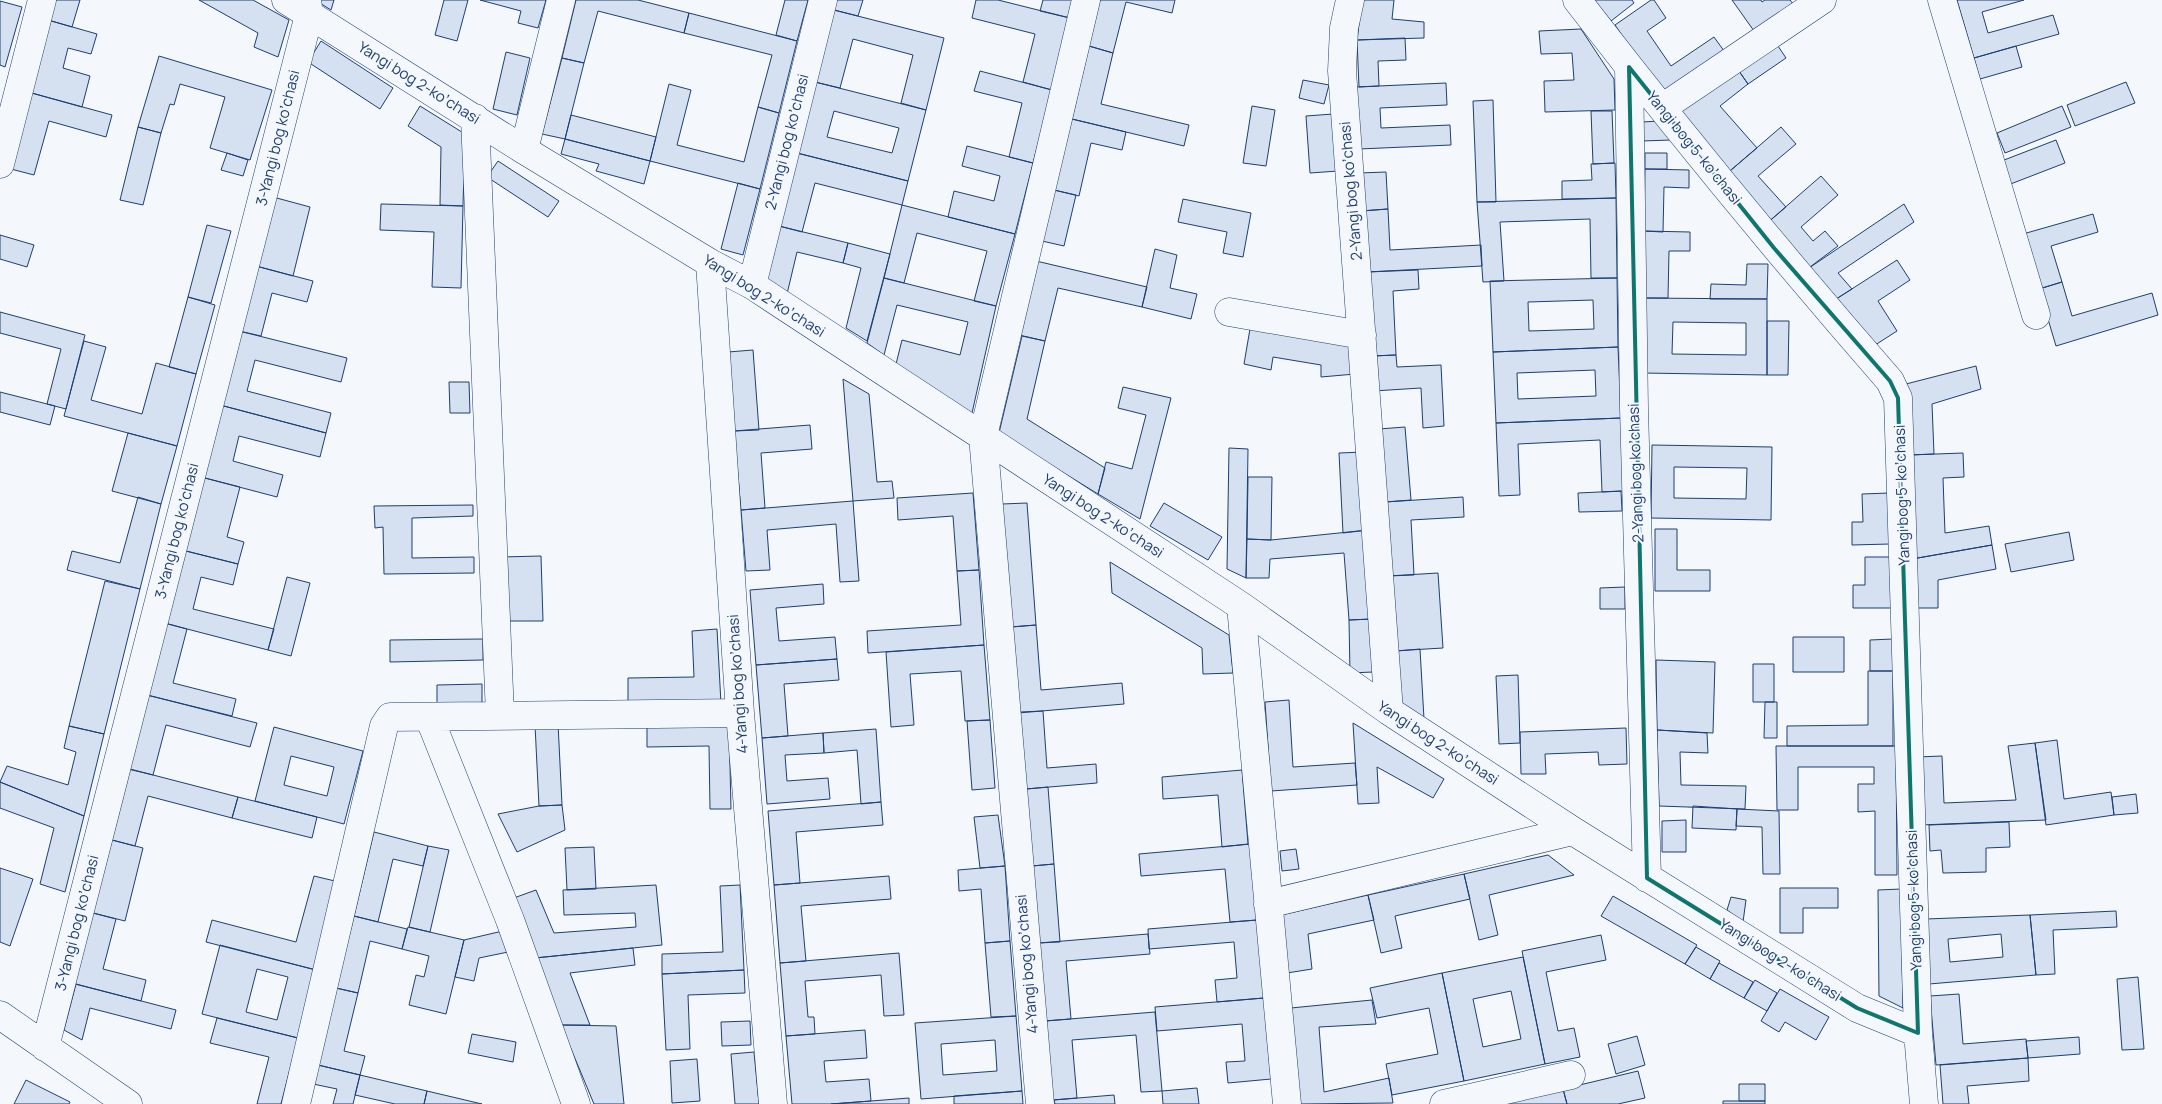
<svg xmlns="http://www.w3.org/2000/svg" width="2162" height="1104" viewBox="0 0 2162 1104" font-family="Manrope,sans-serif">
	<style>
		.building { fill: #d5e0f0; stroke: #1d3f73; fill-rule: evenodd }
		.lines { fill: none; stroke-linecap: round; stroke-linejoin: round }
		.minor-casing { stroke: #1d3f73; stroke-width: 29 }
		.minor { stroke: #f4f7fb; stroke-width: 28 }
		.marked { fill: none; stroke: #0f766e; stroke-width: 4; stroke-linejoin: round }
		.labels { text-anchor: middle; stroke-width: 4; stroke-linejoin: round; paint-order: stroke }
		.street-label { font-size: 15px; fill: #1d3f73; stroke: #f4f7fb }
	</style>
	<rect width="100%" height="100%" fill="#f4f7fb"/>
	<path class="building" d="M54 0H80L72 27 48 20Z
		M199 0H253L289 20 278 57 254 47 258 33Z
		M315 0H334L331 10Z
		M444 0H468L457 41 435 35Z
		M480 0H546L538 28 518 23 521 11Z
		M576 0H638L689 13 684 33 598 11 584 63 562 58Z
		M785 0H808L797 41 776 35Z
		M834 0H863L858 16 834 10Z
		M976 0H998L1070 18 1052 90 1023 82 1035 34 972 18Z
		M1043 0H1074L1070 18 1040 11Z
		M1100 0H1175L1172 13 1126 2 1113 53 1089 46Z
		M1362 0H1394L1392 19 1424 22V38L1357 40Z
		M1594 0H1632L1634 3 1611 21Z
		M1651 0H1654L1666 18 1647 31 1671 66 1714 37 1727 55 1665 98 1615 25Z
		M1732 0H1761L1762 2 1765 0H1790L1798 10 1759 38Z
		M1957 0H2024L1982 12 1988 33 2053 15 2059 34 1974 58Z
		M0 1 22 7 5 67 0 65Z
		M834 10 944 38 926 110 901 103 913 55 853 39 840 88 815 82Z
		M689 13 797 41 779 113 758 107 772 55 684 33Z
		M48 20 97 34 91 54 68 48 63 68 90 76 82 107 28 92Z
		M1581 29 1614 79 1615 110 1545 112 1544 81 1574 80 1572 53 1541 54 1539 31Z
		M1772 37 1786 58 1748 84 1734 64Z
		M1405 38 1406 60 1378 61 1379 86 1359 87 1357 40Z
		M321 41 393 88 380 109 308 62Z
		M1089 46 1113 53 1101 104 1189 125 1184 146 1072 119Z
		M2016 46 2022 67 1980 79 1974 58Z
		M506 52 530 58 517 115 493 109Z
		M159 56 272 90 250 160 210 148 225 97 180 84 174 105 170 104 161 133 138 127Z
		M562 58 584 63 565 139 542 134Z
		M1734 64 1748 84 1720 106 1757 148 1724 176 1672 107Z
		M980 71 1052 90 1033 163 1009 157 1022 103 974 91Z
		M1303 80 1329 85 1324 104 1299 98Z
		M815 82 926 110 908 181 797 153ZM834 111 899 128 892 153 827 137Z
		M2126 82 2135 103 2075 126 2067 105Z
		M1446 83 1447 105 1380 108 1381 128 1450 125 1451 145 1359 149 1356 87Z
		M669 84 691 90 677 145 744 162 758 107 779 113 760 189 650 161Z
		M28 92 112 115 106 137 49 121 34 175 7 168Z
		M1493 100 1496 202H1477L1473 101Z
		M420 106 465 134 463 206 440 205 441 147 408 126Z
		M1252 106 1275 110 1266 166 1243 163Z
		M2062 106 2071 127 2005 153 1997 133Z
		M1591 111H1612L1614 163 1593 164Z
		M1333 114 1338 171 1310 173 1306 116Z
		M571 115 656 137 650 161 565 139Z
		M1072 119 1126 132 1122 150 1091 143 1079 196 1054 190Z
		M1660 121 1671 140 1642 141V122Z
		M138 127 161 133 143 205 120 200Z
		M1781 127 1796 144 1758 176 1786 207 1766 224 1724 176Z
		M565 139 650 161 644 184 596 171 599 164 561 154Z
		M2056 140 2065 163 2008 185 1999 162Z
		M967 146 1033 163 1015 234 948 217 954 191 994 201 1000 176 962 166Z
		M227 153 248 160 243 176 221 170Z
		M797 153 908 181 902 205 815 183 802 232 779 226Z
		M1645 153H1667V169H1645Z
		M498 161 559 201 548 217 487 177Z
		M1615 163 1616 198 1562 199V181L1592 180 1591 164Z
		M1645 169 1689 170V188L1664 187 1663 232 1644 231Z
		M1386 172 1388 209 1361 211 1359 173Z
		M1821 176 1838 195 1801 227 1813 241 1825 231 1838 246 1806 270 1766 224Z
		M738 183 760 189 743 255 721 249Z
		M1054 190 1076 195 1064 246 1042 241Z
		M273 197 310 207 293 276 256 266Z
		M1616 198 1617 278H1591L1590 219 1500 222 1504 281 1483 282 1477 202Z
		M1183 199 1251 213 1243 257 1223 253 1227 232 1178 222Z
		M381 204 463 206 461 288 432 287 434 232 380 230Z
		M1904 204 1914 222 1838 273 1852 289 1833 301 1806 270Z
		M902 205 1015 234 996 306 974 301 987 251 917 233 904 283 884 278Z
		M1388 209 1390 250 1481 245 1482 266 1367 272 1361 211Z
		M2093 214 2098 232 2051 246 2062 282 2039 289 2023 234Z
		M207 225 231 231 211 303 188 297Z
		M779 226 848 243 843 263 797 252 787 294 765 279Z
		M1644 231 1690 232V251H1669L1668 298H1643Z
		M0 235 34 245 27 267 0 259Z
		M848 243 890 254 867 341 846 328 861 268 843 263Z
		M1155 249 1177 255 1170 288 1197 294 1191 319 1142 307Z
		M1897 260 1910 280 1878 301 1897 331 1872 347 1852 316 1845 320 1833 301Z
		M1036 261 1147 287 1142 307 1058 288 1045 341 1019 335Z
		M1747 264H1768L1767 299H1710L1711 284 1746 285Z
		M256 266 313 281 307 302 272 293 261 336 239 331Z
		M1418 270 1419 289 1393 291 1396 355 1372 356 1367 272Z
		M884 278 996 306 972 413 896 364 902 340 960 355 968 322 897 305 884 355 867 343Z
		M1617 278 1618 347 1493 352 1490 281ZM1593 300 1594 329 1529 331 1528 302Z
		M2062 282 2072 316 2152 293 2158 315 2056 346 2039 289Z
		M188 297 215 305 196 374 169 367Z
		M1643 298 1767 299V375L1643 373ZM1673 322 1746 323V355L1672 354Z
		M0 312 85 335 66 409 47 404 61 349 0 333Z
		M1767 321H1789L1788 375H1767Z
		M1251 323 1352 340 1355 374 1321 377V365L1273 357 1271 370 1244 364Z
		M239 331 347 358 341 382 255 360 247 391 331 413 326 433 220 405Z
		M1022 336 1045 341 1027 419 1105 468 1098 494 999 433Z
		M84 341 106 347 91 400 142 414 156 363 196 374 177 446 64 416Z
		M1618 347 1621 418 1496 423 1493 352ZM1595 370 1596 396 1518 399 1517 373Z
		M753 350 759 430 734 431 728 352Z
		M1396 355 1397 367 1441 365 1444 426 1423 428 1421 388 1373 391 1372 356Z
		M1976 366 1981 389 1932 404 1934 454 1909 455 1906 384Z
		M843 379 869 394 877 482 892 481 894 498 853 501Z
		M449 382H469L470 413H450Z
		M1123 387 1171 398 1140 519 1098 494 1106 462 1132 469 1146 415 1118 408Z
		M0 392 55 406 50 425 0 412Z
		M220 405 326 433 320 457 239 436 233 461 283 475 277 497 201 477Z
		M1621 418 1624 491 1602 492 1600 440 1518 444 1520 495 1499 496 1496 423Z
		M810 425 812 449 761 453 765 508 741 510 734 431Z
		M1405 427 1411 500 1385 502 1379 429Z
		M128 433 177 446 161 504 112 491Z
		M1652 445 1772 447 1771 520 1651 518ZM1674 467 1747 468 1746 499 1674 498Z
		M1229 448 1248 449 1246 578 1227 569Z
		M1364 452 1368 530 1343 533 1339 453Z
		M1963 453 1964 477 1943 478 1945 533 1989 526 1992 545 1912 559 1909 455Z
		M201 477 240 487 227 537 244 542 238 564 182 550Z
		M1248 477H1272L1271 540 1247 539Z
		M1621 491 1622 511 1579 512 1578 493Z
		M973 493 979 570 957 571 953 516 898 520 897 498Z
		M1889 493 1890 544 1852 545V522H1863L1862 494Z
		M138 497 161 504 140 589 67 570 72 551 120 563Z
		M1463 497 1464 517 1411 520 1414 575 1388 576 1385 502Z
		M853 501 859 581 840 582 836 524 767 530 770 570 746 571 741 510Z
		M1027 503 1036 625 1011 627 1002 504Z
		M1164 503 1222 537 1208 560 1150 526Z
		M473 505V516L412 518V558L474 557V573L384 574 383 527 375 528 374 506Z
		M1655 529H1677V570H1710V591H1655Z
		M1368 530 1372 619 1349 620 1344 553 1270 559 1269 578H1246L1247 539 1271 540Z
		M2069 532 2074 560 2011 572 2005 544Z
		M1992 545 1996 569 1938 580V608H1913L1912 559Z
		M182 550 238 564 233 585 201 577 193 609 274 629 268 650 164 623Z
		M541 556 543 621H503L501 557Z
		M1865 557H1891V608H1853V585H1865Z
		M1110 562 1229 635 1233 673 1203 674 1202 648 1112 593Z
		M979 570 984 645 868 653 867 631 961 625 957 571Z
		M1438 573 1443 648 1393 651 1388 576Z
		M287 577 310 583 291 656 268 650Z
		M105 581 140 589 104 734 69 726Z
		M823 584 824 604 776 608 779 641 835 637 837 659 756 665 750 590Z
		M1625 587V609H1600V588Z
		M1372 619 1373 672 1350 673 1349 620Z
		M165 623 187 629 173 683 236 699 232 716 147 695Z
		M1036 625 1041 690 1122 683 1124 704 1018 713 1011 627Z
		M717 629 721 704 628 707V678L694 677 692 631Z
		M1793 637H1844V672H1793Z
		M483 639V660L390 662V640Z
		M1893 639V671H1870V640Z
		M984 645 990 720 965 721 961 671 910 674 914 725 891 727 886 652Z
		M1420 649 1424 719 1400 704 1397 651Z
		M837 659 839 680 784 684 788 736 762 738 756 665Z
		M1656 660 1715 662 1713 733 1657 730Z
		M1753 664H1774V702H1753Z
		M1868 671H1893V746H1787V726L1868 725Z
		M1518 675 1520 743 1499 744 1496 676Z
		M482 684V708L437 709V685Z
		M147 695 257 723 250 747 166 725 153 775 128 769Z
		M1289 700 1293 767 1355 763 1357 785 1271 791 1265 702Z
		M1765 702H1777V738H1764Z
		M1043 711 1047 768 1096 764 1097 783 1026 789 1020 712Z
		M990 720 995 788 972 790 967 721Z
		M729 722 731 809H710L709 746 647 747V723Z
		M558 723 562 805 539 806 535 725Z
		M1353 723 1444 779 1433 798 1377 767 1379 803 1358 804Z
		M69 726 104 734 84 816 0 782 7 766 68 785 76 752 64 748Z
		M274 727 363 751 344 824 255 801ZM291 756 334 767 327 796 284 785Z
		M1626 728 1627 764 1599 765 1598 752 1545 754 1546 774H1521L1520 732Z
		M876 729 881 802 861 804 857 750 824 753 823 733Z
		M1657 730 1707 733 1708 753 1680 752 1681 785 1746 786 1745 809 1659 806Z
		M823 733 824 753 785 755 787 781 828 778 830 799 767 804 762 738Z
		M2057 740 2064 799 2111 792 2114 815 2046 825 2035 743Z
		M2035 743 2046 820 1920 825 1917 757 1942 756 1944 803 2016 800 2008 746Z
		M1776 746H1896L1897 875H1875V811L1858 812V784H1874V767H1798V810H1777Z
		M130 769 238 797 232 818 148 796 135 846 112 840Z
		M1242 770 1248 844 1222 847 1218 795 1163 799 1162 777Z
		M0 782 84 816 65 892 40 884 54 828 0 808Z
		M1048 787 1054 864 1032 866 1026 789Z
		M2136 794 2138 813 2114 815 2112 797Z
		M238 797 317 817 312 838 232 818Z
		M881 802 883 825 796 832 800 883 774 885 768 811Z
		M562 805 565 830 517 852 498 814 539 806Z
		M1693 806 1737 809 1736 830 1692 828Z
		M1737 809 1779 811 1780 874H1763L1762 827 1736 826Z
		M998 815 1005 866 980 868 974 817Z
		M1686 820V852H1662V821Z
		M2009 822 2010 847 1986 848V872L1943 873 1941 850 1930 851 1929 825Z
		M374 832 428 846 423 866 393 859 378 922 354 916Z
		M112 840 143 848 125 921 93 913Z
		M1251 844 1257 920 1230 922 1225 869 1141 876 1139 854Z
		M428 846 449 850 430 932 409 927Z
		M594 847 596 889 567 890 565 848Z
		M1296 849 1299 869 1282 871 1280 851Z
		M1548 855 1574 875 1489 895 1498 935 1479 940 1464 874Z
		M1054 864 1060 942 1038 943 1032 866Z
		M1005 866 1010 941 985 943 981 889 959 891 958 870Z
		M0 868 33 879 10 946 0 942Z
		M1464 874 1470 899 1395 916 1402 948 1381 953 1368 895Z
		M314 876 339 882 316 970 206 942 212 920 296 942Z
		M889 876 891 899 801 906 806 961 780 963 774 885Z
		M656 885 662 945 535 958 511 899 536 890 554 933 636 927 635 913 564 915 563 890Z
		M740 885 744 970 662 974V954L723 952 720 886Z
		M1780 888H1838V908H1803V933H1780Z
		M1901 889 1903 1008 1879 996 1878 890Z
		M1368 895 1374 920 1308 934 1312 969 1287 973 1281 915Z
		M1613 896 1697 945 1685 964 1601 916Z
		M1731 897 1746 900 1743 922 1727 910Z
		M2116 911 2117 927 2053 930 2055 974 2036 975 2030 915Z
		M93 913 116 919 103 969 146 980 141 1001 75 984Z
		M2030 915 2036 975 1929 984 1926 919ZM2001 934 2003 957 1950 962 1948 939Z
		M354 916 407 929 402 949 370 941 358 993 336 988Z
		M1257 920 1264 998 1217 1002 1215 980 1237 978 1234 942 1149 949 1148 929Z
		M408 927 464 940 446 1014 409 1005 416 975 424 977 429 956 402 949Z
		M507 930 513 951 479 958 474 981 455 977 464 940Z
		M1148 934 1150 954 1066 961 1071 1019 1045 1021 1039 943Z
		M1601 935 1606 960 1546 972 1558 1031 1574 1028 1580 1057 1545 1064 1522 951Z
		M1010 941 1016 1016 991 1017 985 943Z
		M220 945 316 970 298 1038 202 1014ZM257 969 288 977 277 1020 246 1012Z
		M1696 947 1720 961 1710 979 1685 964Z
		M633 948 635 965 570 973 590 1025H561L535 958Z
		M899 953 904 1015 884 1016 881 975 805 981 808 1017H814L815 1034 786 1036 780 963Z
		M1523 957 1545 1064 1464 1081 1442 973ZM1511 991 1521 1039 1483 1047 1473 999Z
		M1719 963 1753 982 1744 998 1710 979Z
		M744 970 745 993 688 995 690 1049 666 1050 662 974Z
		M1442 973 1464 1081 1392 1095 1386 1064 1438 1054 1429 1008 1377 1018 1370 988Z
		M2138 977 2144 1049 2122 1050 2117 979Z
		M1755 980 1777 993 1767 1011 1744 998Z
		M76 984 176 1010 171 1029 90 1008 82 1040 64 1030Z
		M336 988 358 993 344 1051 365 1056 360 1075 318 1065Z
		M1780 989 1829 1017 1816 1040 1785 1022 1779 1032 1761 1021Z
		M1959 994 1963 1044 2026 1039 2028 1058 1936 1065 1930 996Z
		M1264 998 1271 1079 1228 1083 1226 1062 1245 1061 1242 1024 1157 1031 1155 1007Z
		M1372 1000 1376 1024 1319 1027 1324 1092 1389 1078 1393 1103 1300 1104 1291 1008Z
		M1155 1012 1162 1091 1141 1092 1136 1035 1072 1040 1077 1098 1052 1100 1045 1021Z
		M1016 1016 1022 1091 921 1099 915 1023ZM995 1040 997 1071 943 1075 941 1044Z
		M217 1018 298 1038 281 1104H257L269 1057 210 1043Z
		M750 1021 751 1045 722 1046 721 1022Z
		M561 1025 616 1026 624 1104H594Z
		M865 1030 867 1058 824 1061 826 1082 869 1079 871 1101 831 1104H792L786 1036Z
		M472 1034 516 1042 513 1062 468 1053Z
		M1637 1036 1645 1065 1616 1074 1608 1044Z
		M2079 1037 2080 1054 2028 1058 2026 1041Z
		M754 1052 759 1104H735L731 1054Z
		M2028 1058 2029 1081 1967 1086 1969 1104H1943L1940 1065Z
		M697 1059 700 1101 672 1103 670 1061Z
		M318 1065 360 1075 353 1104H333L337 1089 313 1084Z
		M1638 1071 1645 1098 1618 1104H1567L1563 1089Z
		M360 1075 427 1091 424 1104H395L355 1095Z
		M26 1080 70 1102 69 1104H14Z
		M1739 1084H1765V1101H1739Z
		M1197 1088 1199 1104H1163L1162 1091Z
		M1563 1089 1567 1104H1484Z
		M427 1091 482 1104H424Z
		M1022 1091 1023 1104H954V1096Z
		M1114 1095 1115 1104H1055L1054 1100Z
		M909 1098V1104H831L871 1101Z
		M1723 1101H1765V1104H1723Z"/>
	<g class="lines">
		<g class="minor-casing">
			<path id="minor" d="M286 0 524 150 710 263 752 285 1241 606 1389 711 1573 831 1857 1008 1918 1033
				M1350 0 1344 28 1342 71 1389 711
				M1577 0C1677 130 1782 257 1890 381L1898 398 1918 1033 1924 1104
				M1942 0 2036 315
				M1629 67 1634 408 1647 878
				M1662 108 1822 0
				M475 118 500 715
				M524 150 561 0
				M0 164 42 0
				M710 263 740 713 773 1104
				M752 285 823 0
				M1229 312 1362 335
				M1241 606 1287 1104
				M429 717 510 920 576 1104
				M1268 904 1573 831
				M0 1015 128 1104
				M45 1047 309 15 307 0
				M296 1104 384 726 390 717 740 713
				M1040 1104 983 436 1086 0
				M1444 1104 1571 1075"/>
		</g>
		<use href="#minor" class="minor"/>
	</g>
	<path class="marked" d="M1629 67 1774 248 1890 381 1898 398 1918 1033 1857 1008 1647 878Z"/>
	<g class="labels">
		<g class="street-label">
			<text transform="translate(419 83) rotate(32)" y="5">Yangi bog 2-koʼchasi</text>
			<text transform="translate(278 138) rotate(-76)" y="5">3-Yangi bog koʼchasi</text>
			<text transform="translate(787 142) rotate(-76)" y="5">2-Yangi bog koʼchasi</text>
			<text transform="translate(1694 148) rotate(51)" y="5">Yangi bog 5-koʼchasi</text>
			<text transform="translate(1351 191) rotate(-95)" y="5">2-Yangi bog koʼchasi</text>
			<text transform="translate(764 296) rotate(32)" y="5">Yangi bog 2-koʼchasi</text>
			<text transform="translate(1636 473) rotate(-92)" y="5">2-Yangi bog koʼchasi</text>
			<text transform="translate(1902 495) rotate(-92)" y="5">Yangi bog 5-koʼchasi</text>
			<text transform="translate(1103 516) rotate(33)" y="5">Yangi bog 2-koʼchasi</text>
			<text transform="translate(177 531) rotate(-76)" y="5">3-Yangi bog koʼchasi</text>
			<text transform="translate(738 684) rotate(-94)" y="5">4-Yangi bog koʼchasi</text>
			<text transform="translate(1438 743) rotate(33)" y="5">Yangi bog 2-koʼchasi</text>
			<text transform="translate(1914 900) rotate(-92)" y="5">Yangi bog 5-koʼchasi</text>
			<text transform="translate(77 923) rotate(-76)" y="5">3-Yangi bog koʼchasi</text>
			<text transform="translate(1780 960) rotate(32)" y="5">Yangi bog 2-koʼchasi</text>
			<text transform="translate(1027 964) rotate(-95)" y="5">4-Yangi bog koʼchasi</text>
		</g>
	</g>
</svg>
